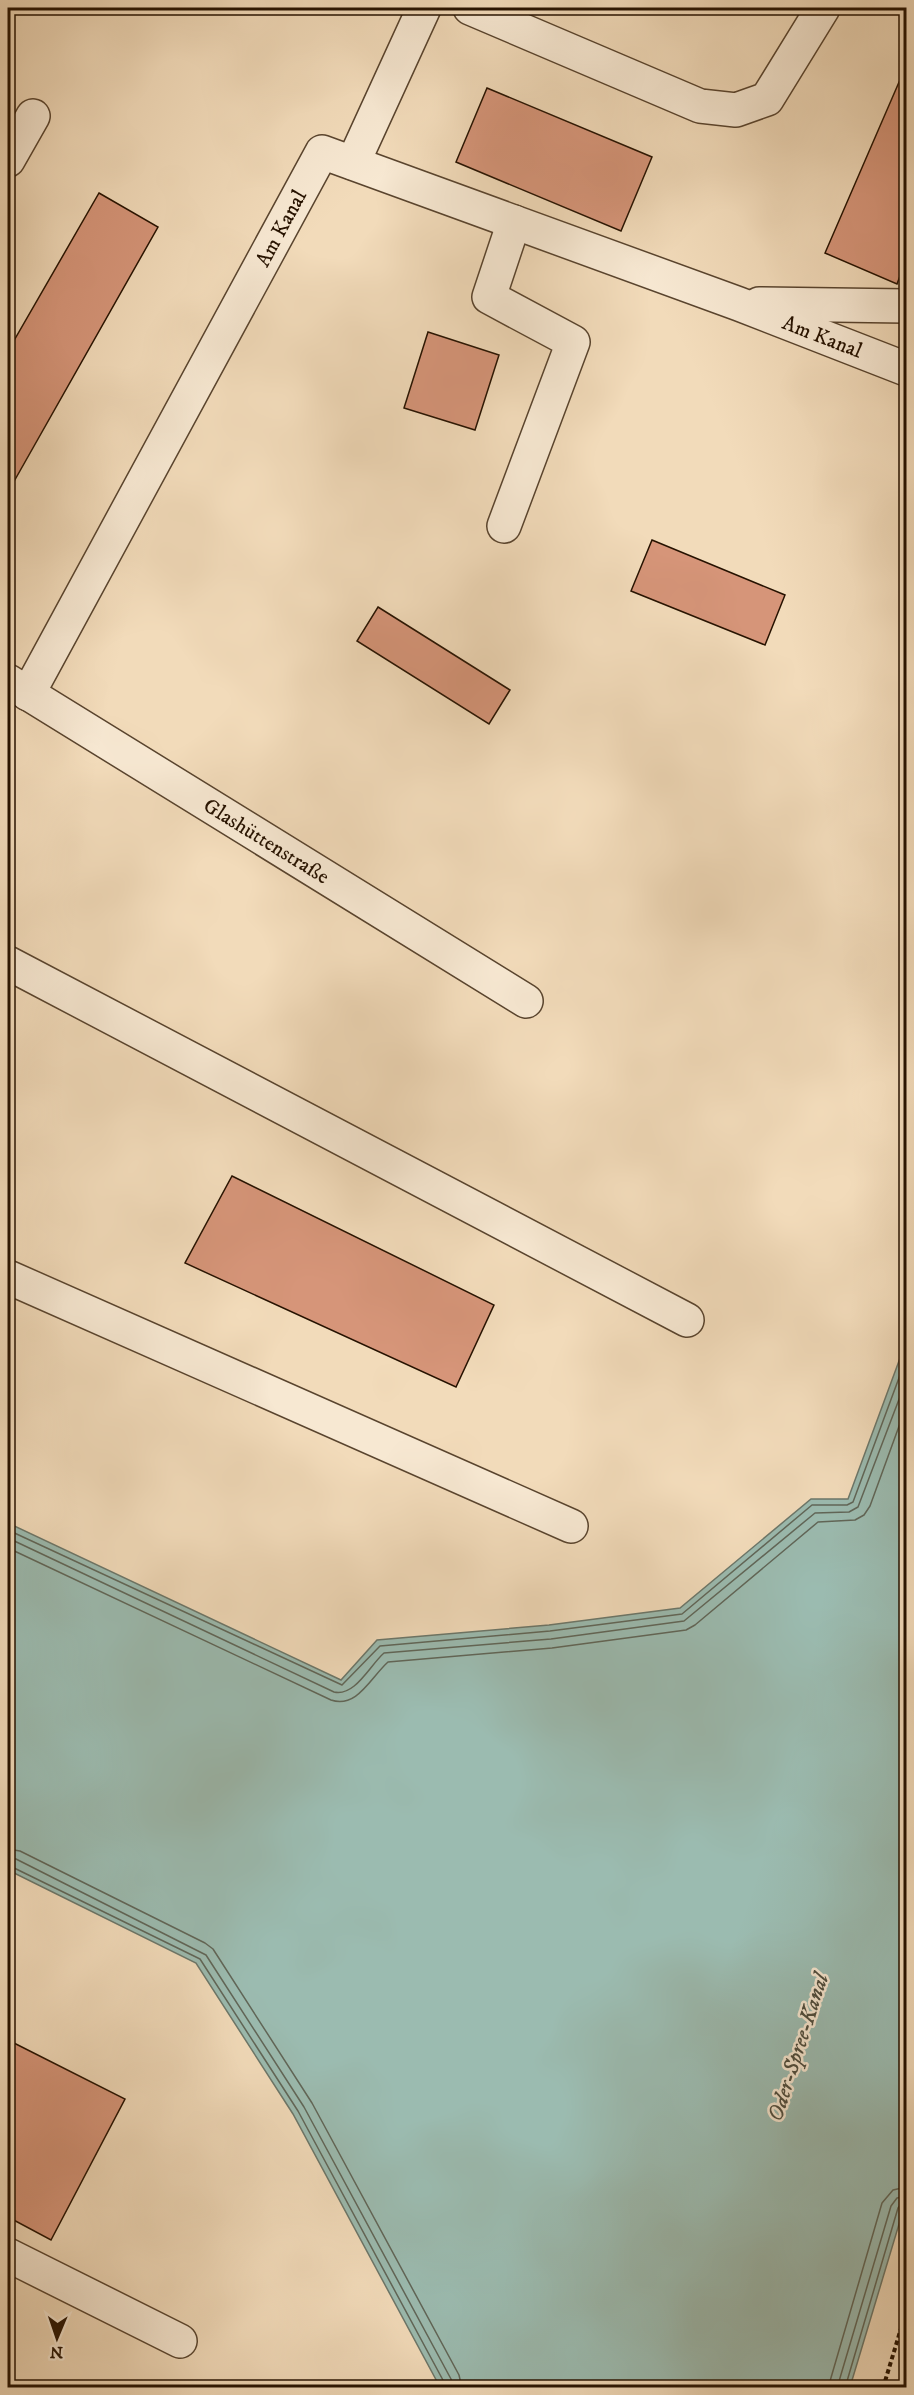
<svg xmlns="http://www.w3.org/2000/svg" width="914" height="2395" viewBox="0 0 914 2395" font-family="'IM FELL DW Pica',serif">
	<style>
		.water { fill: #9bbbb0; stroke: #6c776a; stroke-width: 1.5 }
		.lines { fill: none; stroke-linecap: round; stroke-linejoin: round }
		.shore { stroke: #606658; stroke-width: 1.5 }
		.building { fill: #d69579; stroke: #261200; stroke-width: 1.5 }
		.minor-casing { stroke: #59442e; stroke-width: 36 }
		.path { stroke: #261200; stroke-width: 4; stroke-dasharray: 4.5 3; stroke-linecap: butt }
		.minor { stroke: #f7e8d2; stroke-width: 33 }
		.labels { text-anchor: middle; stroke-width: 5; stroke-linejoin: round; paint-order: stroke }
		.street-label { font-size: 21px; fill: #261200; stroke: #f7e8d2 }
		.water-label { font-size: 22px; font-style: italic; fill: #4f4d3e; stroke: #f7e8d2 }
	</style>
	<rect width="100%" height="100%" fill="#f2dbba"/>
	<filter id="stains"><feTurbulence type="fractalNoise" baseFrequency=".00333" numOctaves="4"/><feColorMatrix values="0 0 0 0 .2 0 0 0 0 .09 0 0 0 0 .02 0 0 0 .5 -.17"/></filter>
	<radialGradient id="worn" r=".72"><stop offset=".6" stop-color="#630" stop-opacity="0"/><stop offset="1" stop-color="#630" stop-opacity=".3"/></radialGradient>
	<path class="water" d="M906 1342V2201L850 2387H440L293 2114 196 1963 8 1870V1523L341 1680 377 1640 549 1625 680 1608 811 1499H848Z"/>
	<g class="lines">
		<path class="shore" d="M8 1530 342 1685 380 1646 550 1631 682 1614 812 1505H847L853 1502 906 1359
			M8 1538 334 1692C355 1697 370 1665 384 1653L551 1639 684 1621 815 1513 849 1512 858 1507 906 1381
			M8 1548 331 1700C357 1709 371 1677 388 1662L552 1648 686 1630 695 1625 818 1522 855 1520 864 1515 870 1506 906 1407
			M8 1849 20 1851 205 1943 213 1949 312 2103 459 2375 462 2388
			M8 1858 16 1859 206 1955 304 2107 451 2379 453 2388
			M8 1865 200 1959 298 2111 444 2382 445 2388
			M828 2388 882 2203 893 2190 906 2187
			M837 2388 891 2206 897 2198 906 2196
			M845 2388 898 2208 901 2204H906"/>
	</g>
	<path class="building" d="M906 66V260L897 284 825 253Z
		M487 88 652 157 621 231 456 162Z
		M99 193 158 227 8 492V351Z
		M428 332 499 355 475 430 404 408Z
		M652 540 785 595 765 645 631 591Z
		M378 607 510 690 489 724 357 641Z
		M232 1176 494 1305 456 1387 185 1263Z
		M8 2040 125 2099 51 2240 8 2217Z"/>
	<g class="lines">
		<g class="minor-casing">
			<g id="minor">
				<path d="M470 8 700 106 736 110 767 99 823 8"/>
				<path d="M8 160 33 116"/>
				<path d="M353 163 424 8"/>
				<path d="M759 304 906 306"/>
				<path d="M504 526 573 342 489 297 514 222"/>
				<path id="s1" d="M8 681 526 1001"/>
				<path id="s2" d="M28 694 322 152 739 304 906 369"/>
				<path d="M8 963 687 1320"/>
				<path d="M8 1277 571 1526"/>
				<path d="M8 2255 180 2341"/>
			</g>
		</g>
		<path class="path" d="M883 2388 906 2312"/>
		<use href="#minor" class="minor"/>
	</g>
	<g class="labels">
		<g class="street-label">
			<text dy="7" stroke="none"><textPath href="#s2" startOffset="530">Am Kanal</textPath></text>
			<text dy="7" stroke="none"><textPath href="#s2" startOffset="1150">Am Kanal</textPath></text>
			<text dy="7" stroke="none"><textPath href="#s1" startOffset="304">Glashüttenstraße</textPath></text>
		</g>
		<g class="water-label">
			<text transform="translate(797 2047) rotate(-72)" y="8">Oder-Spree-Kanal</text>
		</g>
	</g>
	<rect width="914" height="2395" fill="none" stroke="#f2dbba" stroke-width="30"/>
	<rect x="9" y="9" width="896" height="2377" fill="none" stroke="#261200" stroke-width="3"/>
	<rect x="15" y="15" width="884" height="2365" fill="none" stroke="#261200" stroke-width="1.5"/>
	<g transform="translate(57 2338) rotate(182)" stroke="#f7e8d2" stroke-width="4.5" paint-order="stroke">
	<path d="M0-4.5L10 22L0 15L-10 22Z" fill="#261200"/>
	<text y="-9" font-size="16" font-weight="bold" text-anchor="middle" fill="#261200">N</text>
	</g>
	<rect width="100%" height="100%" filter="url(#stains)"/>
	<rect width="100%" height="100%" fill="url(#worn)"/>
</svg>
